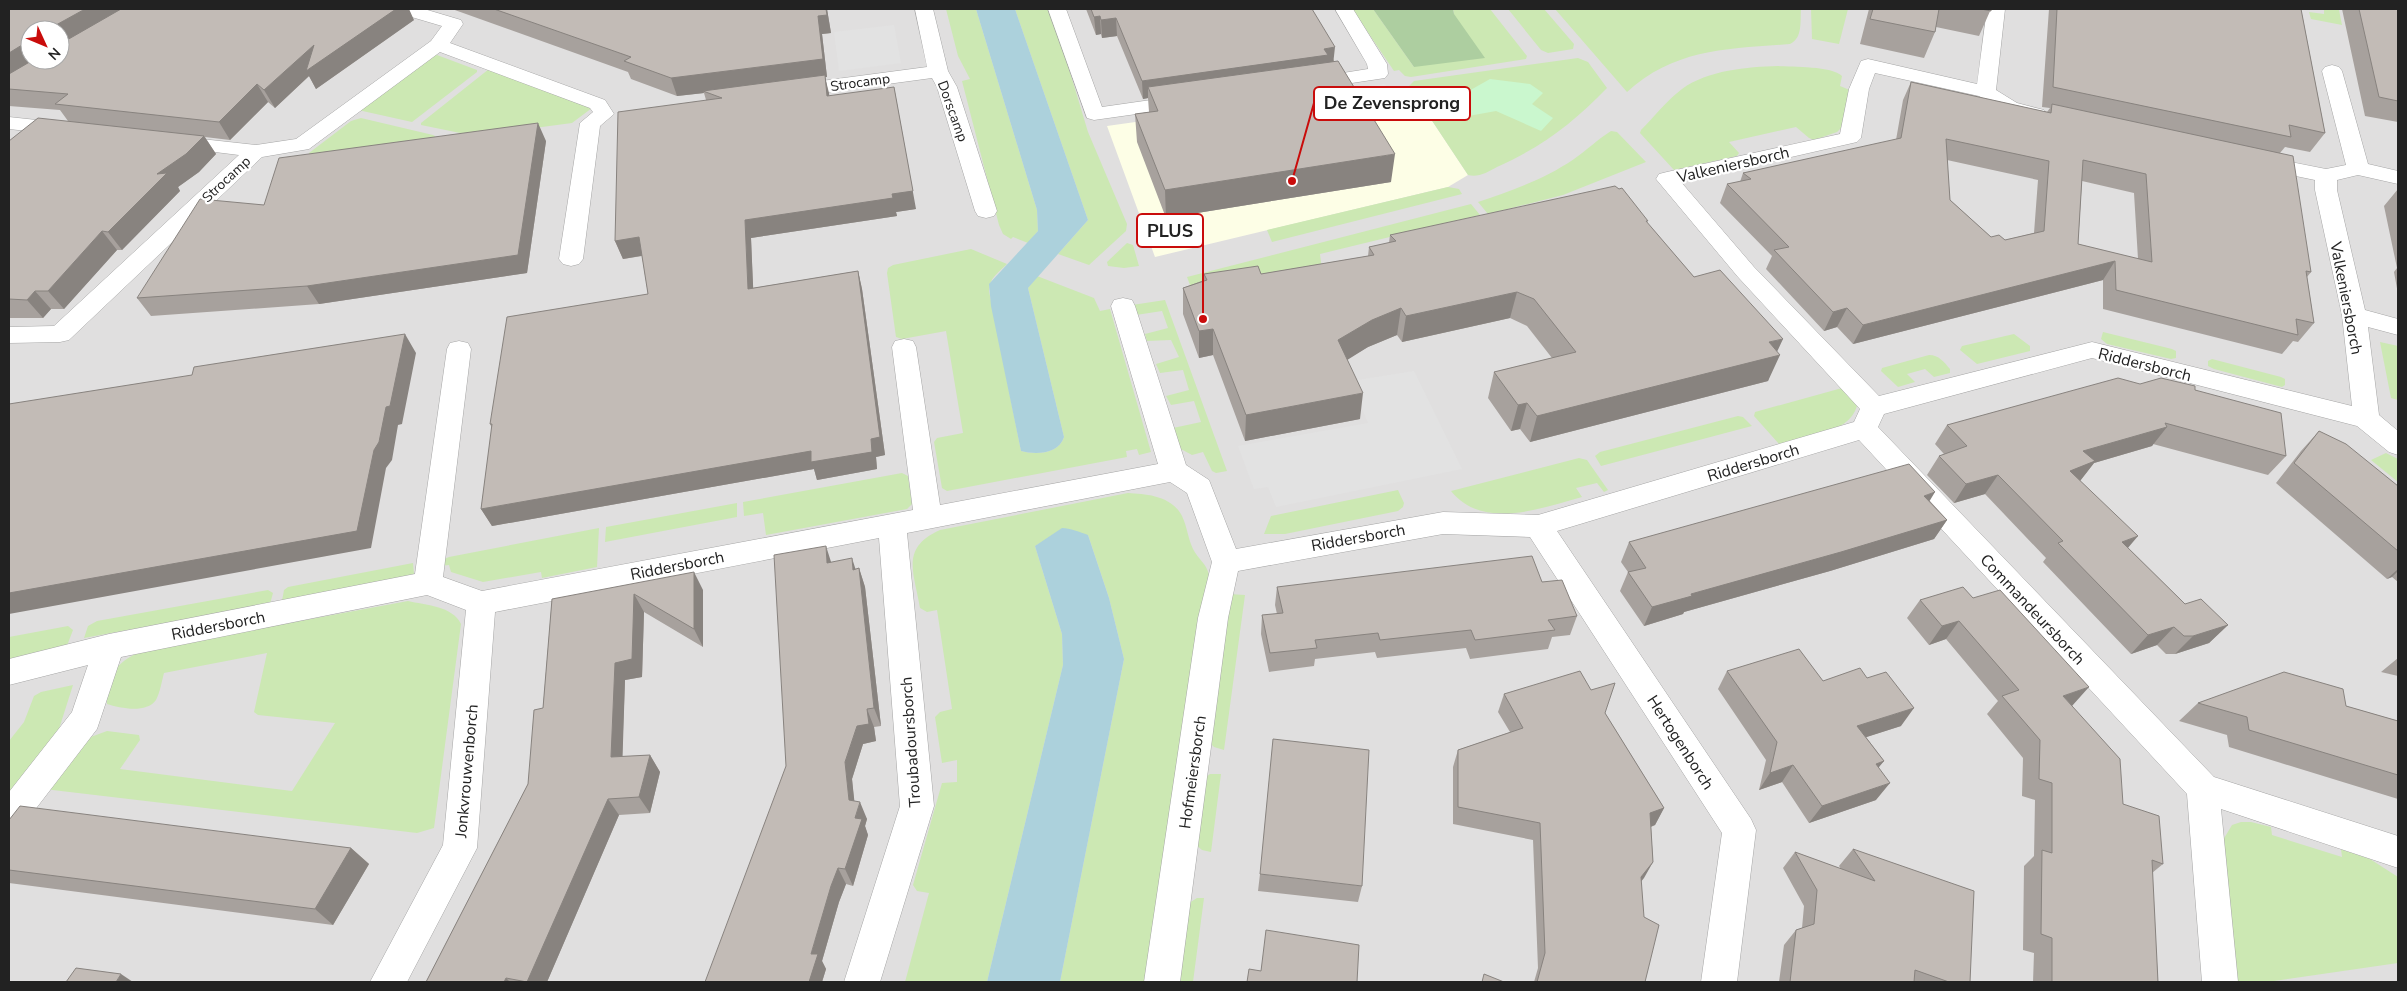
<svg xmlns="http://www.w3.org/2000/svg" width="2407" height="991" viewBox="0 0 2407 991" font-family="'Nunito Sans',sans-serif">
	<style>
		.residential { fill: #e0dfdf; fill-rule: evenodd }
		.education { fill: #fdfee6 }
		.grass { fill: #cce8b3 }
		.forest { fill: #adcea0 }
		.park { fill: #caf7ce }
		.parking { fill: #e2e2e2 }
		.water { fill: #acd1dc }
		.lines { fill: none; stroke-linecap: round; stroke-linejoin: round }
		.minor-casing { stroke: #a6a6a6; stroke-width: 1 }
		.minor { fill: #fff; fill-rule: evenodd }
		.wall { fill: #a7a19d; fill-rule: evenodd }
		.shaded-wall { fill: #88837f }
		.building { fill: #c2bbb6; stroke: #88837f; fill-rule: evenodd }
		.labels { text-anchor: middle; stroke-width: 4.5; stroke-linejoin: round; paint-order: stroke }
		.far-street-label { font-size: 14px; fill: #222; stroke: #fff }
		.street-label { font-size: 16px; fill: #222; stroke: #fff }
		.leader { fill: none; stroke: #c90c0b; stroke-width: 2 }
		.callout-dot { fill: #c90c0b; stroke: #fff; stroke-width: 2 }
		.callout { fill: #fff; stroke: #c90c0b; stroke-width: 2 }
		.callout-label { font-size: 18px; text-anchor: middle; font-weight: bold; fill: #222 }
	</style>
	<rect width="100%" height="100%" fill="#f1efe9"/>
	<path class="residential" d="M9 9H2398V982H9ZM30 30H60V60H30Z"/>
	<path class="education" d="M1415 95 1468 175 1448 187 1155 257 1107 126 1298 99 1305 111Z"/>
	<path class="grass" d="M946 9H976L1037 210 1038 231 1028 243 1013 237 1011 239 1003 234 999 225 962 81 970 79 958 56Z
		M1015 9H1051L1088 132 1127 224 1126 231 1089 265 1058 254 1088 220Z
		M1352 9H1373L1414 67 1454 14 1453 9H1490L1527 56 1526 59 1411 77 1405 76 1399 70 1394 71Z
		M1508 9H1544L1574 44 1573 49 1548 53 1541 50Z
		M1555 9H1801C1800 21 1803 38 1790 44 1729 49 1675 48 1627 92Z
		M1811 9H1848L1839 44 1812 39Z
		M2324 9 2339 10 2342 25 2311 19 2309 12 2324 14Z
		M437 55 477 70V72L412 122 358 110 429 57Z
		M1578 58 1588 62 1607 88C1573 123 1542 147 1497 167 1488 172 1478 178 1468 175L1409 86 1414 81Z
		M1778 66C1793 67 1832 66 1842 76L1840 86 1852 91 1843 126 1837 132 1814 140 1809 138 1796 127 1729 142 1739 153 1737 156 1674 170 1640 133 1641 130C1654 117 1667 100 1682 89 1708 70 1747 67 1778 66Z
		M489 69 592 108 572 123 475 136 421 125V123Z
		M361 118 433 135 435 136 434 140 309 156V153L351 121Z
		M1611 131 1617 132 1646 162 1563 195 1488 214 1478 202C1511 191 1545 179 1574 159 1587 150 1598 139 1611 131Z
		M1448 187 1459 189 1462 194 1272 242 1267 230Z
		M1471 204 1480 215 1320 254 1322 270 1193 293 1187 277Z
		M1127 243 1133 245 1139 266 1124 268 1108 266 1107 262Z
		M971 249 1007 264C999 272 989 278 989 291L1021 451C1036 455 1059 454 1064 437L1028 288 1037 276 1094 298 1100 311 1110 309 1151 452 1139 455 1137 449 1126 451 1127 457 947 491 942 488 934 442 937 438 963 433 946 331 902 339 896 337 887 273 888 268 893 265Z
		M1165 300 1227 471 1216 473 1212 471 1203 452 1192 455 1179 448 1173 428 1201 422 1194 401 1171 405 1166 396 1189 390 1183 370 1160 373 1156 364 1179 357 1171 340 1147 341 1145 334 1168 328 1162 311 1136 315 1132 305Z
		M2103 332 2172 349 2176 351V358L2171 359 2107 344 2101 339Z
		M2014 334 2030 346V351L1977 364 1960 350 1962 346Z
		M2380 342 2398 346V400L2391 398Z
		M1929 355C1939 355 1944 362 1950 369V373L1934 377 1925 369 1907 374 1915 382 1898 387 1881 371 1882 368Z
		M2212 359 2281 377 2285 379V385L2282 387 2214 369 2208 366V361Z
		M1842 388 1857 406C1849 434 1803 438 1779 444L1754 416 1755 412Z
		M1738 416 1743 417 1752 426 1601 466 1595 456 1600 452Z
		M2386 453 2398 459V482L2371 460Z
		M1579 458 1587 460 1608 490 1604 492 1597 483 1576 488 1582 497C1541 508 1483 531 1451 491Z
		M902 473 908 476 912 504 907 509 766 535 763 513 744 516 743 502Z
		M1398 490 1404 503 1403 507 1398 511 1285 534H1264L1271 516Z
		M1128 493C1147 494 1172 496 1182 516 1187 526 1188 539 1193 549 1198 559 1207 564 1209 575L1144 982H1060L1124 659 1109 598 1088 535 1053 536 1035 546 1062 634 1063 665 987 982H905L929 893 917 891 913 885 942 783 957 782V760L942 763 935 717 940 712 952 709 937 610 927 612 920 608C914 572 900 548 940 530Z
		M737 503V517L605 542 606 527Z
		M599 528 597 567 542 578 541 572 483 582 451 572 449 565 441 566 444 559 449 557Z
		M413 563 414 574 411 577 282 601 284 590 288 587Z
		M268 590 273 593 270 604 84 638 88 626 97 621Z
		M1229 594 1245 595 1224 750 1214 747 1210 743Z
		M408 601C425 605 453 606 461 624L434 828 417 833 44 789 88 738 107 731 139 735 140 740 120 769 292 791 335 723 258 715 254 712 267 653 164 673C162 680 160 693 156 700 146 714 120 708 107 704 103 675 118 662 143 650Z
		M68 626 73 630 65 651 9 662V637Z
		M73 685 59 729 9 793V741L24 722 34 696 41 692Z
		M1210 774H1221L1211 852 1202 850 1196 845 1203 779Z
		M2241 822H2251L2271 827 2272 835 2342 857 2341 849 2370 859 2398 877V963L2267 982H2233L2220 845 2232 825Z
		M1197 898H1204L1193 982H1180L1178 979 1189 903Z"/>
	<path class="forest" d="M1373 9H1453L1454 14 1485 58 1414 67Z"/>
	<path class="park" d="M1490 79 1530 84 1543 93 1532 104 1553 118 1541 131 1496 111 1463 117 1451 101Z"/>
	<path class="parking" d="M894 25 901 63 839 71 834 32Z
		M1385 84 1391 93 1311 105 1306 95Z
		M1414 371 1462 469 1276 507 1268 487 1254 489 1238 446 1368 423 1351 381Z"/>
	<path class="water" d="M976 9H1015L1088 220 1028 288 1064 437C1059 454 1036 455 1021 451L991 306 989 284 1038 231 1037 210Z
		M1062 528C1070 528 1080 532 1088 535L1109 598 1124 659 1060 982H987L1063 665 1062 634 1035 546Z"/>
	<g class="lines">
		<g class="minor-casing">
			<path id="minor" d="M396 9H424L461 20 463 24 450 43 605 100 614 114 600 126 583 259 579 264 571 266 563 264 559 259 580 123 593 112 590 108 440 52 309 149 262 157 69 340 60 342 9 343V327L54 326 239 155 167 146 163 142 167 138 174 136 256 145 296 139 431 41 442 26 398 13Z
				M915 9H933L948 71 957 87 997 211 994 216 986 218 978 216 975 211 937 87 932 78 791 97 784 95 781 91 784 87 791 85 927 67Z
				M1048 9H1066L1102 107 1186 95 1193 97 1196 101 1193 105 1186 107 1094 120 1087 118Z
				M1335 9H1353L1387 64 1388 74 1385 78 1312 89 1305 87 1302 83 1305 79 1368 69 1367 64Z
				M1987 9H2005L1996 90 2017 103 2044 110 2047 114 2044 118 2037 120 2003 112 1979 96 1875 73 1869 89 1861 138 1857 142 1681 182 1754 267 1879 396 2092 342 2352 406 2342 315 2315 190V180L2252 167 2249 162 2252 157 2260 156 2326 169 2346 165 2322 71 2325 67 2332 65 2339 67 2342 71 2368 164 2398 171V184L2358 175 2337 180V190L2365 310 2398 319V335L2368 327 2379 415 2398 431V455L2389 452 2357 426 2092 358 1884 414 1878 427 2214 777 2398 836V868L2221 809 2238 982H2202L2187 794 1859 440 1557 531 1751 819 1756 830 1737 982H1701L1722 833 1530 537 1443 534 1238 571 1228 618 1180 982H1144L1198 618 1212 562 1187 493 1170 482 907 533 934 806 880 982H844L900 806 879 538 495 612 477 848 407 982H370L443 845 466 610 427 595 121 657 97 729 21 828 9 832V792L72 712 88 665 9 685V659L109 634 415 574 447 349 450 343 459 341 468 343 471 349 443 577 482 591 913 510 892 347 895 341 904 339 913 341 916 347 940 505 1158 464 1111 306 1114 300 1123 298 1132 300 1135 306 1186 465 1209 480 1236 549 1443 512 1538 515 1854 422 1860 409 1738 277 1656 179 1659 174 1667 172 1840 134 1849 89 1861 61 1868 59 1977 84Z
				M9 117 64 123 71 125 74 129 71 133 64 135 9 129Z"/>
		</g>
		<use href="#minor" class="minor"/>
	</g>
	<path class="wall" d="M452 9H827L831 33 822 34 827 77H825L829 96 916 209 896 212 897 216 751 238 753 288 858 271 862 289 885 455 876 457 877 469 817 480 814 469 492 526 481 509 492 428 490 424 648 294 642 256 623 259 615 241 706 100 704 93 677 96 631 79 628 72Z
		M1086 9H1320L1312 10 1334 61 1391 182 1166 218 1137 142 1135 114 1149 112 1148 98 1143 99 1117 36 1102 38 1101 34 1096 35Z
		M1869 9H1991L1979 36 1936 27 1935 32 1924 58 1860 44Z
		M2049 9H2301L2325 133 2310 152 2285 147 2280 153 2311 272 2307 277 2314 323 2298 342 2293 341 2282 354 2103 309V280L1853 344 1837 327 1824 331 1766 269 1772 256 1720 203 1727 184 1740 182 1743 173 1896 140 1903 100 1911 82 2047 112 2050 108 2042 107ZM1947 160 2038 180 2034 233 2005 240 1991 237 1950 200ZM2082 181 2134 193 2138 259 2078 244Z
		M2342 9H2398V122L2365 116Z
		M9 10 414 20 316 89 309 76 275 108 268 102 230 140 205 137 216 154 199 172 178 187 180 191 122 250H117L64 309H51L43 318H9V141L68 121 60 110 9 106ZM30 30H60V60H30Z
		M546 141 527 273 319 304 151 316 137 298 264 205Z
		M2398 189V294L2394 272 2397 268 2384 206Z
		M1647 223 1694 277 1777 352 1768 381 1530 442 1520 429 1511 431 1488 398 1494 372 1552 358 1527 326 1510 318 1402 342 1397 335 1368 347 1347 359 1360 419 1245 441 1213 355 1199 358 1183 314V288L1204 280V274H1261L1368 256 1369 247 1389 243 1390 235Z
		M2140 384 2195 390 2286 456 2268 475 2153 444 2152 446 2094 463 2080 481 2128 548 2185 604 2228 625 2209 643 2175 654H2166L2157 645 2131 654 2043 562 2046 558 1985 494 1954 503 1927 475 1939 456 1944 454 1935 444 1947 425Z
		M2319 431 2398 486V582L2392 577 2387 579 2276 483 2301 451Z
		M1930 501 1947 520 1934 539 1830 571 1684 612 1683 614 1644 626 1620 591 1628 572 1621 562 1629 542Z
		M831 562 856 569 859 568 865 587 881 726 874 727 876 741 863 744 852 779 854 801 867 819 865 826 868 835 853 886 846 884 839 902 822 961 826 969 822 982 786 766Z
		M1542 582 1577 616 1570 635 1552 637 1548 649 1470 659 1466 648 1377 658 1375 652 1315 659 1314 666 1269 672 1261 634 1262 615 1277 614 1275 605 1277 587Z
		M703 590V647L644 612 642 677 625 680 622 757 650 755 660 772 650 813 619 815 547 982H426L528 784 543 708 552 599Z
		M1973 598 2072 706 2123 804 2163 864 2152 873 2158 982H2033L2034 953 2023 950 2024 866 2034 856 2035 800 2022 796 2023 758 1987 714 1998 701 1946 639 1929 645 1907 618 1920 600Z
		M2398 658V676L2381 672Z
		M1727 671 1823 681 1901 726 1866 737 1884 761 1878 767 1876 800 1809 823 1782 782 1759 790 1766 760 1718 689Z
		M1504 694 1605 713 1664 808 1655 825 1651 827 1653 862 1641 881 1645 982H1534L1538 968 1533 840 1453 824V767L1458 750 1510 732 1498 712Z
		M2198 703 2346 706 2398 721V799L2229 747 2227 735 2179 721Z
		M9 820 351 848 369 864 333 925 9 883Z
		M1853 849 1970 982H1779L1784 945 1796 930 1802 928 1804 906 1783 868 1795 852 1841 869 1839 866Z
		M1260 874 1362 886 1358 902 1258 891Z"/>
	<path class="shaded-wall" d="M85 9H128L60 48V30H47Z
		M396 9H409L414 20 316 89 309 76 275 108 264 90 314 45Z
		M826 9H827L831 33 822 34 827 77H825L829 93 831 114 703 91 704 93 677 96 671 78 818 16Z
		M1100 16 1101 34 1096 35 1094 17Z
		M1116 18 1117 36 1102 38 1101 20Z
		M30 40V60H40L9 79V53Z
		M1335 47 1333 65 1148 87V98L1143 99 1142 81Z
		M257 84 268 102 230 140 219 122Z
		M894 87 916 209 896 212 897 216 751 238 754 307 748 289 745 220 892 194Z
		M538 123 546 141 527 273 319 304 307 286Z
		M204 136 216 154 199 172 178 187 180 191 122 250 108 232 157 174Z
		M1395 154 1391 182 1166 218 1165 190Z
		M102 231 117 250 64 309 48 291Z
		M639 237 646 255 623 259 615 241Z
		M2115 261 2103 280 1853 344 1863 325Z
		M858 271 862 289 885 455 876 457 877 469 817 480 814 469 492 526 481 509 871 439Z
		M35 291 51 309 43 318 27 300Z
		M1517 292 1510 318 1402 342 1406 316Z
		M1401 308 1397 335 1368 347 1336 367 1338 340 1372 320Z
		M1847 308 1837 327 1824 331 1833 312Z
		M1213 329V355L1199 358V331Z
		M405 334 416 353 402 424 398 425 392 460 386 468 371 548 9 614V593L374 450 386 407Z
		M1783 339 1775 356 1780 355 1768 381 1530 442 1537 416 1769 342Z
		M1363 393 1360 419 1245 441 1246 415Z
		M1527 403 1520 429 1511 431 1518 405Z
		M2167 427 2152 446 2094 463 2080 481 2056 490 2083 451Z
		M1998 475 1985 494 1954 503 1966 484Z
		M1935 492 1923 512 1924 496Z
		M1947 520 1934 539 1830 571 1684 612 1683 614 1644 626 1652 607 1691 594Z
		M2138 536 2122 555V542Z
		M826 546 832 565 827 563Z
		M852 558 858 577 853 570Z
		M859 568 865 587 881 726 874 708Z
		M2398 569V571L2392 577 2387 579Z
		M694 572 703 590V647L694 629Z
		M634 594 644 612 642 677 625 680 622 774 611 757 615 663Z
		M1959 621 1946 639 1929 645 1942 626Z
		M2228 625 2209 643 2175 654 2193 636Z
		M2174 627 2157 645 2131 654 2148 635Z
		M2089 687 2072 706 2063 696Z
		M1914 708 1901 726 1845 744 1857 726Z
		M867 709 874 727 876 741 863 744 852 779 856 816 860 802 867 819 865 826 868 835 853 886 845 869 849 800 845 762 857 726Z
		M650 755 660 772 650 813 639 797Z
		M1884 761 1870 778 1876 764Z
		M1793 765 1782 782 1759 790 1770 773Z
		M1890 783 1876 800 1809 823 1822 806Z
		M608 799 619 815 547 982H527Z
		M1664 808 1655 825 1641 830 1650 813Z
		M351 848 369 864 333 925 315 909Z
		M1653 862 1644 878 1632 893 1641 877Z
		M838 868 846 884 839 902 822 961 826 969 822 982H809L811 954 831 886Z
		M121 974 133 982H116Z
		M506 978 510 982H504Z"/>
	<path class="building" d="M12 9H85L47 30H30V40L9 53V10Z
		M121 9H396L306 71 314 45 264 90 257 84 219 122 55 104 68 94 9 89V74L33 60H60V44Z
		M494 9H826L827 15 818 16 823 59 671 78 624 61 631 57Z
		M1091 9H1312L1335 47 1324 49 1328 55 1142 81 1116 18 1101 20 1100 16 1094 17Z
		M1873 9H1939L1935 32 1870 19Z
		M1981 9H1991V11Z
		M2057 9H2301L2325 133 2289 125 2291 137 2053 87Z
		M2359 9H2398V101L2379 97Z
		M1338 61 1395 154 1165 190 1135 114 1158 111 1148 87Z
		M825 75 827 96 894 87 913 191 892 194 893 198 745 220 748 289 858 271 880 437 871 439 872 452 811 462V451L481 509 492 424H490L507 317 648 294 639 237 615 241 618 112 722 98 703 91Z
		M1911 82 2051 113 2052 104 2293 156 2311 272 2306 271 2314 323 2296 319 2298 335 2116 290 2115 261 1863 325 1847 308 1833 312 1774 250 1789 247 1727 184 1751 179 1743 173 1901 138ZM1946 139 2049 161 2044 231 2005 240 1999 235 1991 237 1950 200ZM2083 160 2146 174 2152 262 2078 244Z
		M38 118 204 136 186 154 157 174 167 173 108 232 102 231 48 291H35L27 300 9 299V141Z
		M538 123 518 255 307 286 137 298 200 199 264 205 279 158Z
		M1615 186 1619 189 1622 188 1648 221H1646L1694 277 1720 270 1783 339 1769 342 1780 355 1537 416 1527 403 1518 405 1494 372 1576 352 1534 299 1517 292 1406 316 1401 308 1372 320 1338 340 1363 393 1246 415 1213 329 1199 331 1183 288 1207 280 1204 274 1258 266 1261 274 1374 255 1369 247 1396 241 1390 235Z
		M405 334 390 406 386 407 379 442 374 450 357 531 9 593V404L192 375 194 367Z
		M2118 378 2140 384 2161 378 2195 386V390L2281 413 2286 456 2165 423 2167 427 2083 451 2095 461 2070 471 2138 536 2122 542 2185 604 2201 599 2228 625 2193 636H2184L2174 627 2148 635 2058 543 2063 541 1998 475 1966 484 1939 456 1967 446 1947 425Z
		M2319 431 2346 444 2398 486V551L2294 463Z
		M1909 464 1935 492 1924 496 1947 520 1841 552 1691 594 1692 596 1652 607 1628 572 1646 568 1629 542Z
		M826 546 827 563 852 558 853 570 859 568 874 708 867 709 869 724 857 726 845 762 849 800 860 802 855 818 862 819 845 869 838 868 831 886 811 954H818L809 982H705L786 766 774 555Z
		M1532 556 1542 582 1562 580 1577 616 1548 620 1555 630 1475 640 1471 630 1380 640 1378 633 1315 640 1317 648 1270 653 1262 615 1283 613 1277 587Z
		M694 572V629L634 594 632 659 615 663 611 757 650 755 639 797 608 799 527 982 506 978 504 982H426L528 784 534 710 543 708 552 599Z
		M1963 587 1973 598 2000 590 2089 687 2063 696 2120 759 2123 804 2159 816 2163 864 2152 860 2158 982H2052V938L2041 934 2042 850 2052 853V783L2039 779 2040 740 2002 696 2019 690 1959 621 1942 626 1920 600Z
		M1799 649 1823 681 1860 668 1867 678 1886 672 1914 708 1857 726 1884 761 1876 764 1890 783 1822 806 1793 765 1770 773 1777 742 1727 671Z
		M1580 671 1591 690 1615 683 1605 713 1664 808 1650 813 1653 862 1641 877 1644 917 1659 925 1645 982H1537L1545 953 1540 823 1458 807V750L1523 728 1504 694Z
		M2284 672 2343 689 2346 706 2398 721V775L2249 730 2247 717 2198 703Z
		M1273 739 1369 750 1362 886 1260 874Z
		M20 806 351 848 315 909 9 870V820Z
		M1853 849 1974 891 1970 982H1949L1915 970 1914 982H1790L1796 930 1814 924 1817 890 1795 852 1875 881Z
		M1266 930 1359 945 1357 982H1247L1249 969 1261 971Z
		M76 968 121 974 116 982H66Z
		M1484 974 1504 982H1482Z"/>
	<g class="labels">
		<g class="far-street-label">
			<text transform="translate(860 82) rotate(-8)" y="5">Strocamp</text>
			<text transform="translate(953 111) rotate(70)" y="5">Dorscamp</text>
			<text transform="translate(226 179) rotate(-43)" y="5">Strocamp</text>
		</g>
		<g class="street-label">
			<text transform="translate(1733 164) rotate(-13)" y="6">Valkeniersborch</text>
			<text transform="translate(2347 298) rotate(79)" y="6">Valkeniersborch</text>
			<text transform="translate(2145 364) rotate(14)" y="6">Riddersborch</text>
			<text transform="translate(1753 462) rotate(-17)" y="6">Riddersborch</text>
			<text transform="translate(1358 537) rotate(-10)" y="6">Riddersborch</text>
			<text transform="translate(677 565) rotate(-11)" y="6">Riddersborch</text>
			<text transform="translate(2033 609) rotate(47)" y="6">Commandeursborch</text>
			<text transform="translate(218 625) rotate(-11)" y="6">Riddersborch</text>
			<text transform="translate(910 742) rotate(-94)" y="6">Troubadoursborch</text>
			<text transform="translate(1681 742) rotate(57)" y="6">Hertogenborch</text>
			<text transform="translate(466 771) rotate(-85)" y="6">Jonkvrouwenborch</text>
			<text transform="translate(1192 772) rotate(-82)" y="6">Hofmeiersborch</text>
		</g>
	</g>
	<path class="leader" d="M1292 181L1314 103M1203 319L1203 231"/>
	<g class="callout-dot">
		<circle cx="1292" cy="181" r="5"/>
		<circle cx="1203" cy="319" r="5"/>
	</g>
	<g class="callout">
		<rect x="1314" y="87" width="156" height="33" rx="5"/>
		<rect x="1137" y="214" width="66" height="33" rx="5"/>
	</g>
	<g class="callout-label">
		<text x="1392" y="109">De Zevensprong</text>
		<text x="1170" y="237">PLUS</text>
	</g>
	<rect width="2407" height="991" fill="none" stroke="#222222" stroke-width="20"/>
	<g transform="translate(45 45) rotate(134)"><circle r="24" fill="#ffffff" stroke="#a7a7a7"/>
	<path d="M0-4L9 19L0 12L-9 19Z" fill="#c90c0b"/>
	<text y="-8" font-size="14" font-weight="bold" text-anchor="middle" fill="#222222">N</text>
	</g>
</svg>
